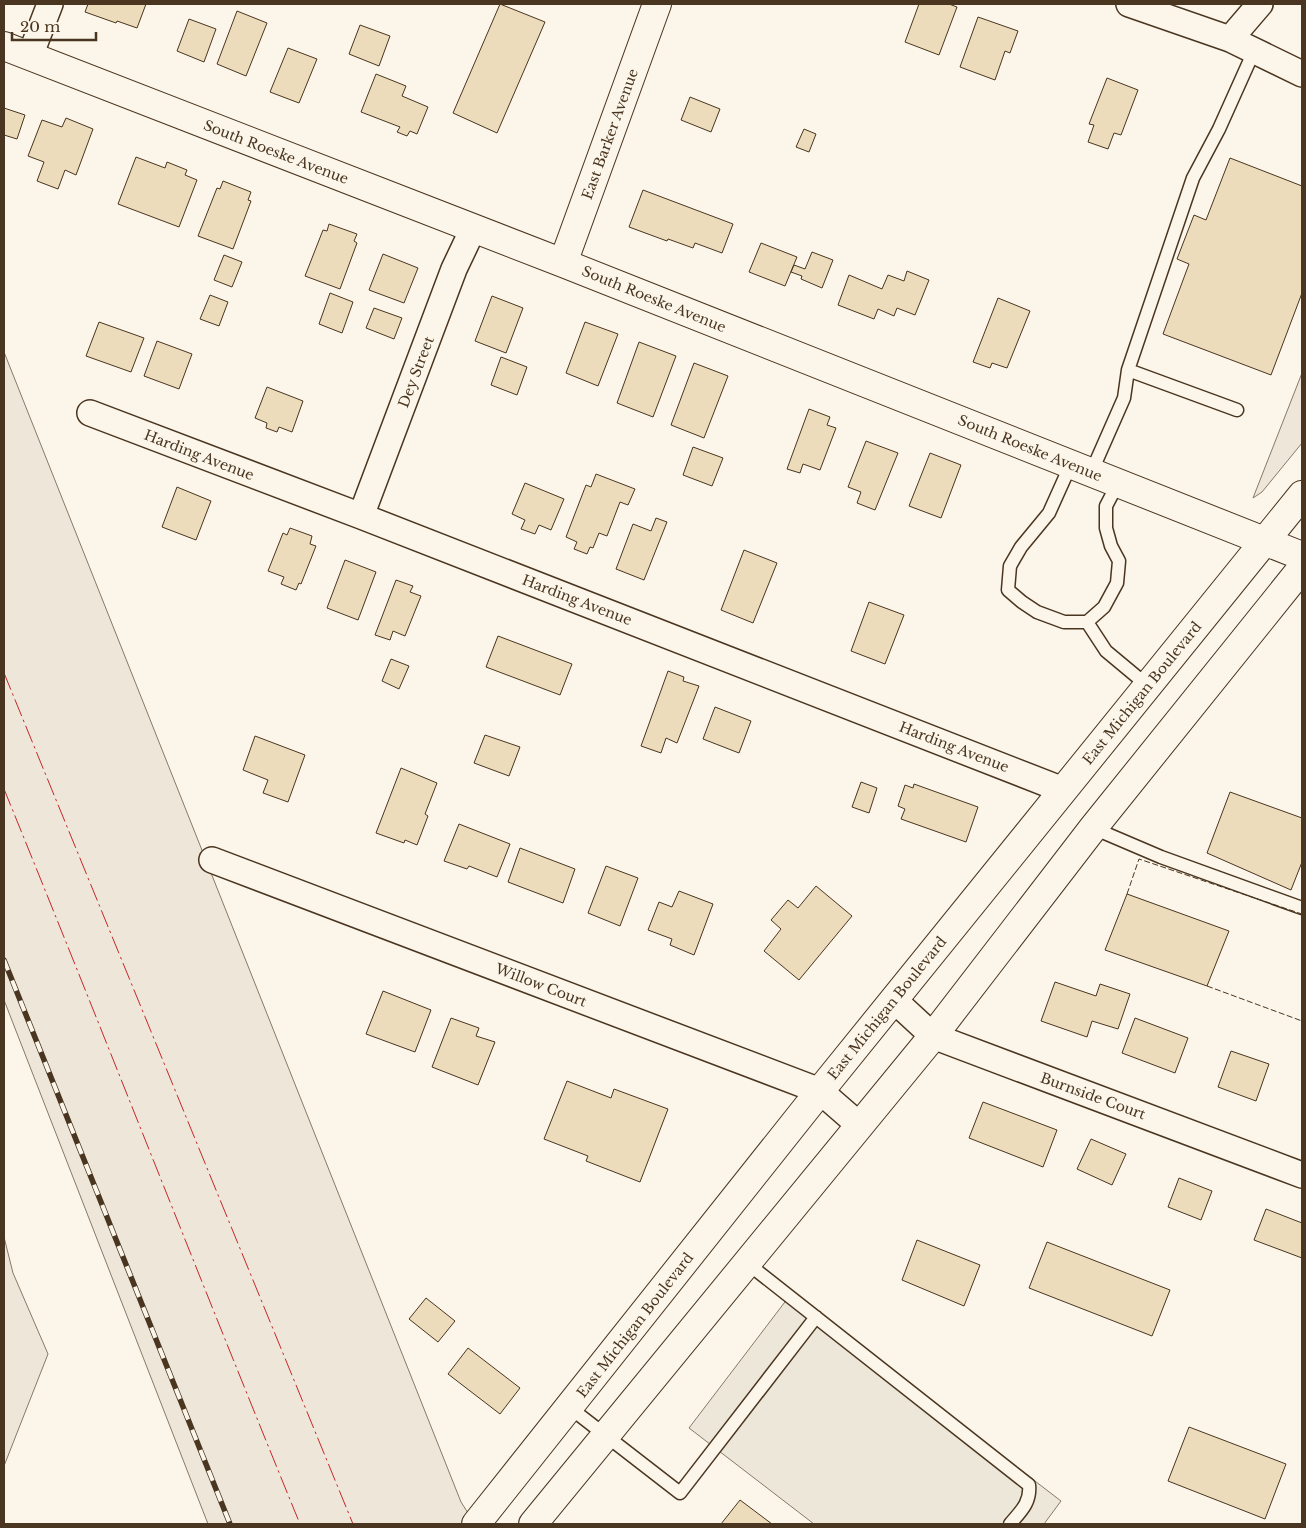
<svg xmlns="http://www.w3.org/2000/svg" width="1306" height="1528" viewBox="0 0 1306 1528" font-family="'Libre Baskerville',serif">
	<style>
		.green { fill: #ede6d9; stroke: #887966 }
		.parking { fill: #ede7d9; stroke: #887966 }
		.building { fill: #ecdcbc; stroke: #4a3520 }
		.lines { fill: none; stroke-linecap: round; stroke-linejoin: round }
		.lane-casing { stroke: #4a3520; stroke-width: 15 }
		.street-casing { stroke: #4a3520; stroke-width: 28 }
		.secondary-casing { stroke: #4a3520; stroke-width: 30 }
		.primary-casing { stroke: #4a3520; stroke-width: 30 }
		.lane { stroke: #fbf6e9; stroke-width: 12 }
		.street { stroke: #fbf6e9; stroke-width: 25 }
		.secondary { stroke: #fbf6e9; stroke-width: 28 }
		.primary { stroke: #fbf6e9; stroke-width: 28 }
		.rail-casing { stroke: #4a3520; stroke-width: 5.5 }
		.rail { stroke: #fbf6e9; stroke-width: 4; stroke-dasharray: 11; stroke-linecap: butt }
		.fence { stroke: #4a3520; stroke-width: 1; stroke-dasharray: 6 2.5; stroke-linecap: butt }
		.power { stroke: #c62828; stroke-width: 1; stroke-dasharray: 18 4 2.5 4; stroke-linecap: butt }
		.labels { text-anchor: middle; stroke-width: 4; stroke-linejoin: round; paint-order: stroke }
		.street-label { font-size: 14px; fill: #4a3520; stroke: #fbf6e9 }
	</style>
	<rect width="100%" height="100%" fill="#fbf6e9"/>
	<path class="green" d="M4 352 461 1502 475 1524H208L4 1000Z
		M1302 373V443L1262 492 1253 498Z
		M4 1237 13 1273 48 1354 4 1466Z"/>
	<path class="parking" d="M791 1294 1061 1501 1044 1524H814L689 1428Z"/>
	<path class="building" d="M88 4H146L137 28 117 21 116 23 85 12Z
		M500 4 545 22 497 133 453 113Z
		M919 4H949L957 7 939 55 905 42Z
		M237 11 267 23 246 76 217 64Z
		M978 17 1018 31 1010 53 1005 51 995 80 960 67Z
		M189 19 216 29 204 62 177 51Z
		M360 25 390 36 379 66 349 54Z
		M288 48 317 59 299 103 270 92Z
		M376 74 406 86 402 96 428 107 417 134 410 131 407 136 397 132 400 127 361 112Z
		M1107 78 1138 90 1121 135 1114 133 1108 149 1088 142 1094 125 1089 124Z
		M690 97 720 109 711 132 681 120Z
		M4 108 25 115 17 139 4 135Z
		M66 118 93 129 76 175 65 170 58 189 37 181 44 162 28 156 42 120 62 127Z
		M804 129 816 134 809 152 796 147Z
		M136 157 165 168 167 162 187 170 185 175 197 180 179 227 118 204Z
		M1230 158 1302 186V293L1271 375 1163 334 1189 264 1177 259 1194 215 1206 220Z
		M223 181 251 192 248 200 251 201 233 249 198 236 217 188 220 189Z
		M643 190 733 224 722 253 695 243 693 248 668 239 667 241 629 227Z
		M329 224 357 234 354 241 357 243 340 289 305 276 323 230 327 231Z
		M761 243 797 257 785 286 749 272Z
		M812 252 833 260 822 288 801 279 802 276 791 272 794 265 805 269Z
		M383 254 418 268 404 303 369 290Z
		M224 255 242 262 232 287 214 280Z
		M907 271 929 280 915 315 897 308 894 316 878 309 874 319 838 305 849 275 882 289 888 275 904 281Z
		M330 293 353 302 342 333 319 324Z
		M210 295 228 302 219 326 200 319Z
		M492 296 523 308 506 353 475 341Z
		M998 298 1030 311 1007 368 992 363 990 368 973 362Z
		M374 308 402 318 394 339 366 328Z
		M99 322 144 338 131 372 86 356Z
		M585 322 618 334 598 386 566 373Z
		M157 341 192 354 179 389 144 376Z
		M639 342 676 356 653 417 617 403Z
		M501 357 527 367 517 395 491 385Z
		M694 363 728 376 704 438 671 425Z
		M267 387 303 401 292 432 279 427 277 432 266 428 267 423 255 418Z
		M809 409 830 417 827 425 836 428 820 470 803 464 800 473 787 469Z
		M866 441 898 453 875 510 857 503 861 492 848 487Z
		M693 447 723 458 712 486 683 475Z
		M930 453 961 465 941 518 909 506Z
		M596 474 635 489 628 505 620 502 607 536 599 533 593 548 590 547 587 554 574 549 577 542 566 537 586 485 591 487Z
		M525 483 564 499 551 530 539 525 535 534 521 529 525 520 512 514Z
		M177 487 211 501 196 540 162 527Z
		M656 518 667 522 644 580 616 569 633 524 651 531Z
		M290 528 312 536 310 544 316 546 301 584 299 583 296 590 281 584 284 577 268 571 283 533 287 535Z
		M744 550 777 563 753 623 721 610Z
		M345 560 376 572 358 620 327 608Z
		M396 580 413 586 410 592 421 596 405 636 393 631 390 640 375 635Z
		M869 602 904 615 885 664 851 651Z
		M498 636 572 664 560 695 486 667Z
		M391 659 409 666 399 689 382 681Z
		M668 671 684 677 683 681 699 686 677 743 666 738 661 753 641 746Z
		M715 707 751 721 739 753 703 739Z
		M485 735 520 747 509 776 474 763Z
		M255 736 305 755 288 802 263 793 268 780 243 770Z
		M401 768 437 783 425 814 428 816 417 845 405 840 404 843 376 833Z
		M861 782 877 788 869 813 852 807Z
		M914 784 978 807 966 842 901 819 905 809 898 806 905 785 913 788Z
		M1230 792 1302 818V862L1291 890 1207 853Z
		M459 824 510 844 497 877 469 866 467 869 444 861Z
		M520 848 575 869 563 903 508 882Z
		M606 866 638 878 620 926 588 913Z
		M816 886 852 916 799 980 764 951 781 929 771 920 788 900 798 908Z
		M679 891 713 904 694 955 670 945 672 939 648 930 659 902 672 907Z
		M1127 894 1229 931 1207 986 1105 950Z
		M1055 982 1096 996 1100 984 1130 994 1118 1029 1092 1021 1087 1037 1041 1021Z
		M383 991 431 1010 415 1052 366 1034Z
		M451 1018 479 1028 476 1036 495 1042 478 1085 432 1067Z
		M1135 1018 1188 1038 1175 1073 1122 1053Z
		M1231 1051 1269 1064 1256 1101 1218 1087Z
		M567 1081 611 1098 614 1089 668 1109 640 1182 586 1161 588 1156 544 1139Z
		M983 1102 1057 1130 1043 1167 969 1138Z
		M1091 1139 1126 1154 1112 1185 1077 1169Z
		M1179 1178 1212 1191 1201 1220 1168 1207Z
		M1266 1209 1302 1223V1258L1254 1240Z
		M917 1240 980 1265 964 1306 902 1280Z
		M1047 1242 1170 1290 1152 1336 1029 1288Z
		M426 1298 455 1321 438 1342 409 1319Z
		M468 1348 520 1388 500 1414 448 1374Z
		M1189 1427 1286 1464 1265 1519 1168 1481Z
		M740 1500 772 1524H721Z"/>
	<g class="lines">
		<g class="lane-casing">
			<path id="lane" d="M1237 410 1128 370 1193 178 1219 129 1254 51
				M1071 464 1049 513 1021 547 1010 566 1008 590 1022 602 1037 612 1064 622H1087L1104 607 1117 583 1119 561 1111 546 1106 528V506L1118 483
				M1091 473 1124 398 1128 370
				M1087 622 1106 651 1148 686
				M1093 828 1161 857 1302 908
				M747 1263 1029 1485C1031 1503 1020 1512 1010 1524
				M569 1407 680 1493 816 1317"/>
		</g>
		<g class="street-casing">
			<path id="street" d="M1129 4 1230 39 1302 74
				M1230 39 1260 4
				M30 56 50 4
				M90 413 361 516 1063 790
				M361 516 454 269 473 229
				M212 860 820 1091 859 1125
				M894 1000 933 1036 1302 1175"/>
		</g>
		<g class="secondary-casing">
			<path id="secondary" d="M4 46 563 263 1302 556
				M563 263 657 4"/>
		</g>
		<g class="primary-casing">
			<path id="primary" d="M476 1524 820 1091 1302 495
				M533 1524 933 1036 1093 828 1302 568"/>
		</g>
		<use href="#lane" class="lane"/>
		<use href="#street" class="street"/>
		<use href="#secondary" class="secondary"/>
		<use href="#primary" class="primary"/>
		<g class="rail-casing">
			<path id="rail" d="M4 960 230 1524"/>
		</g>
		<use href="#rail" class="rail"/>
		<path class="fence" d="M1127 894 1139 859 1302 914
			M1207 986 1302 1021"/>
		<path class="power" d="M4 673 353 1524
			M4 789C104 1034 200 1280 300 1524"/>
	</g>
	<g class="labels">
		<g class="street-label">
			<text transform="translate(610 134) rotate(-70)" y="5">East Barker Avenue</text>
			<text transform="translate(276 152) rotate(21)" y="5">South Roeske Avenue</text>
			<text transform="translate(654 299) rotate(22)" y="5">South Roeske Avenue</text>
			<text transform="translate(416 372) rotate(-69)" y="5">Dey Street</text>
			<text transform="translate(1030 448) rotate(22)" y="5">South Roeske Avenue</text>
			<text transform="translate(199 455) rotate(21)" y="5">Harding Avenue</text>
			<text transform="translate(577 600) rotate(21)" y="5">Harding Avenue</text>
			<text transform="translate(1142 693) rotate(-51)" y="5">East Michigan Boulevard</text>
			<text transform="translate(954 747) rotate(21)" y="5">Harding Avenue</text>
			<text transform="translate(541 985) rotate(21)" y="5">Willow Court</text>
			<text transform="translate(887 1008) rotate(-51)" y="5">East Michigan Boulevard</text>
			<text transform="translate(1093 1096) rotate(20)" y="5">Burnside Court</text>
			<text transform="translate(635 1325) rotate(-52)" y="5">East Michigan Boulevard</text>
		</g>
	</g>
	<rect width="1306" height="1528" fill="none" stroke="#4a3520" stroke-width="10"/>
	<path d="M12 32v8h84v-8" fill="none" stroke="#4a3520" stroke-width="2.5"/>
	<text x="20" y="32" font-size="15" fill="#4a3520" stroke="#fbf6e9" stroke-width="4" paint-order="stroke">20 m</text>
</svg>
